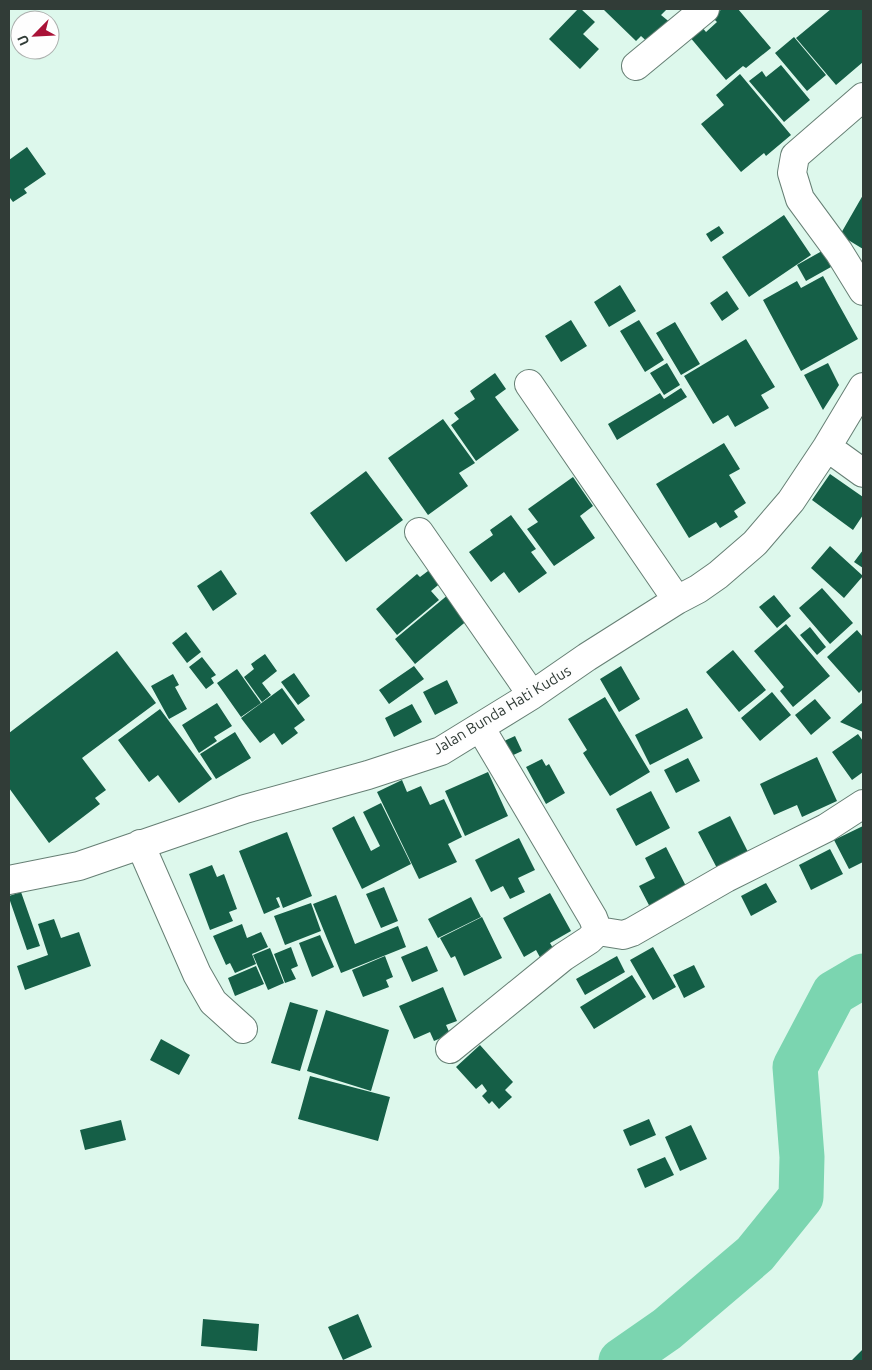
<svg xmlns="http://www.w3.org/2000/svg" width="872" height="1370" viewBox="0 0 872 1370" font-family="Ubuntu,sans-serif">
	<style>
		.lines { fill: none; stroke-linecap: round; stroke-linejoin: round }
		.river { stroke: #7bd5b0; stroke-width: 45 }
		.building { fill: #155f47 }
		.minor-casing { stroke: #667f74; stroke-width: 30 }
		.minor { stroke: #fff; stroke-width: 28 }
		.labels { text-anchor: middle; stroke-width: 5; stroke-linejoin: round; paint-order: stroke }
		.street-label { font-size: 15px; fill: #313c37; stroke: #fefefe }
	</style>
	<rect width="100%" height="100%" fill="#ddf8ec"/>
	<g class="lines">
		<path class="river" d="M621 1361 667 1329 755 1254 801 1197 802 1157 795 1067 834 993 863 976"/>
	</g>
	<path class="building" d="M578 9H581L595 22 583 34 599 49 580 69 549 39Z
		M603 9H667L661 15 672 24 652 46 641 36 636 41Z
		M722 9H738L771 48 746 68 743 66 726 80 689 36 701 26 706 32 717 22 712 17Z
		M831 9H863V62L836 85 796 38Z
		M794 37 826 75 807 91 775 53Z
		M781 65 810 100 784 122 749 81 762 71 766 77Z
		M740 74 791 135 766 156 764 153 741 172 701 124 724 105 716 95Z
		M27 147 46 174 24 189 27 193 13 202 10 198 9 199V160Z
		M863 195V249L840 235Z
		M784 215 811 255 749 297 722 257Z
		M719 226 724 233 711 242 706 234Z
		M822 251 831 267 806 281 797 265Z
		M823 276 858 339 801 371 763 300 797 281 801 288Z
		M620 285 636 311 609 327 594 302Z
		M727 291 739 309 722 321 710 303Z
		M571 320 587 346 561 362 545 336Z
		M639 320 664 360 645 372 620 331Z
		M675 322 700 364 681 375 656 333Z
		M746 339 775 387 761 395 769 408 735 427 728 415 713 424 684 376Z
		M667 363 680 385 664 395 650 373Z
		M828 363 839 385 823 410 804 375Z
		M495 373 506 389 495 397 519 430 476 461 451 425 459 419 454 413 475 399 470 391Z
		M681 388 687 397 617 440 608 424 660 393 664 399Z
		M443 419 475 463 459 473 468 486 428 515 388 458Z
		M724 443 740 469 729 475 746 503 734 511 738 517 720 528 716 522 689 538 656 484Z
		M366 471 403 520 346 562 310 513Z
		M830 474 863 497V515L853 530 812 500Z
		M573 477 593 506 580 516 595 538 554 566 527 529 538 522 528 509Z
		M511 515 536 549 531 552 547 573 519 593 504 572 491 582 469 552 493 535 490 530Z
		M830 546 863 576 844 598 811 568Z
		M863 550V568L854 562Z
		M432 568 443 581 431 591 439 600 397 635 376 609 417 574 420 577Z
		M221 570 237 594 213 611 197 586Z
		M822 588 853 623 830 644 799 608Z
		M449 594 469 619 415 664 395 639Z
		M774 595 791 616 777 628 759 607Z
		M786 624 830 676 793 707 780 691 784 687 754 651Z
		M810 627 826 647 817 655 800 635Z
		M857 630 863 637V689L859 693 827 657Z
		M186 632 201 652 187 663 172 643Z
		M733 650 766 690 739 712 706 672Z
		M117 651 156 703 82 758 106 790 95 798 100 804 49 843 9 788V733Z
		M265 654 277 671 262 683 271 695 262 702 244 677 254 669 251 664Z
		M202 657 216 675 211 678 214 683 206 689 189 667Z
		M414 666 424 679 389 704 379 690Z
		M621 666 640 699 619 712 600 679Z
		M237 669 261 703 241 717 217 683Z
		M294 673 310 696 298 705 281 682Z
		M173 674 179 685 175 687 187 709 169 719 151 686Z
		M447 680 458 703 435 715 423 692Z
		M282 688 305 720 294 728 298 733 282 745 274 733 260 743 241 718Z
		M772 692 791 715 760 741 741 718Z
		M605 697 650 772 610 796 583 753 587 750 568 719Z
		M815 699 831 718 811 735 795 715Z
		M863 702V732L840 722Z
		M217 703 232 726 214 737 217 741 199 753 182 725Z
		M412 704 422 722 394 737 385 718Z
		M687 708 703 738 650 765 635 735Z
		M160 709 212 779 179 803 158 775 149 782 118 740Z
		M235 732 251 758 216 779 200 754Z
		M858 734 863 741V772L852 780 832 752Z
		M515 736 522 751 507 758 500 743Z
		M817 757 837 801 802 817 797 805 774 815 760 784Z
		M688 758 700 781 676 793 664 770Z
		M542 759 546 766 549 764 565 793 546 804 526 767Z
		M488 772 508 816 465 836 445 791Z
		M402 780 407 792 421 786 430 805 444 799 462 837 448 844 457 862 419 879 377 792Z
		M651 791 670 828 636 846 616 809Z
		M381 803 411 864 362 889 332 828 354 816 371 851 380 846 363 812Z
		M730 816 749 854 718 870 698 832Z
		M863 826V862L849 869 834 840Z
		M287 832 312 896 283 908 279 897 276 898 280 907 264 914 239 851Z
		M519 838 535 870 518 878 525 892 510 899 503 886 491 892 475 860Z
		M666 847 688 890 651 909 639 886 655 878 645 858Z
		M830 849 843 874 811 890 799 865Z
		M212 865 217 877 224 874 237 909 229 912 233 921 210 930 189 874Z
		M766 883 777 902 751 916 741 896Z
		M384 887 398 921 381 928 366 894Z
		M21 892 40 946 27 950 9 898V896Z
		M550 893 571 931 550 943 556 953 542 961 536 950 524 957 503 918Z
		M336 895 355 944 398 926 406 947 341 973 313 904Z
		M471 897 481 917 438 938 428 919Z
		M311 903 321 931 285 945 274 916Z
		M482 917 502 958 464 976 455 956 451 958 440 938Z
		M54 919 61 938 79 932 91 966 25 990 17 966 48 955 38 924Z
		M242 924 247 938 261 932 268 947 252 954 256 964 235 973 230 963 226 965 213 936Z
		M320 935 334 967 312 977 299 943Z
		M427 946 438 971 412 982 401 957Z
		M291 947 298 966 291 969 296 979 285 983 274 954Z
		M653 947 676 987 653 1000 630 960Z
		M270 948 284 983 268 990 253 955Z
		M385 956 393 977 386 980 389 987 363 997 352 970Z
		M617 956 625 972 585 995 576 979Z
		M694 965 705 987 684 998 673 975Z
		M256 966 264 984 235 996 228 978Z
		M632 975 646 997 594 1029 580 1007Z
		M443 987 457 1021 446 1025 450 1034 434 1041 430 1032 414 1039 399 1006Z
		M290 1002 318 1010 300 1071 271 1063Z
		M326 1010 389 1030 371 1091 307 1071Z
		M161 1039 190 1055 179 1075 150 1060Z
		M480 1045 513 1082 505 1090 512 1097 499 1109 492 1101 489 1104 482 1096 487 1091 482 1084 476 1089 456 1067Z
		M310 1076 390 1097 378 1141 298 1119Z
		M649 1119 656 1135 630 1146 623 1130Z
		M121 1120 126 1140 85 1150 80 1130Z
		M691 1125 707 1159 680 1171 665 1137Z
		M665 1157 674 1175 645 1188 637 1169Z
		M358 1314 372 1347 343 1360 328 1327Z
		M203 1319 259 1324 257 1351 201 1346Z
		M863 1349V1361H851Z"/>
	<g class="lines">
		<g class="minor-casing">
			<path id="minor" d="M636 66 705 9
				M863 97 795 156 792 173 800 199 839 252 863 291
				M529 384 677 600
				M827 447 863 473
				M419 532 532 695
				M140 844 197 974 213 1002 243 1029
				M9 880 79 866 245 809 368 775 441 751 532 695 587 657 677 600 698 589 718 575 755 543 791 501 827 447 863 387
				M598 931 623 935 632 932 726 878 826 828 863 804
				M450 1049 563 957 589 940 598 931 593 918 480 727"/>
		</g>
		<use href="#minor" class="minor"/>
	</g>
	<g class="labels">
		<g class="street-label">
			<text transform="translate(502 710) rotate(-31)" y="5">Jalan Bunda Hati Kudus</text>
		</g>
	</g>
	<rect width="872" height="1370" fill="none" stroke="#313c37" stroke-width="20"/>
	<g transform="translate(35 35) rotate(246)"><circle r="24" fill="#fefefe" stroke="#acb0ae"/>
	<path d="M0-4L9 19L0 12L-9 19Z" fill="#a91237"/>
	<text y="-8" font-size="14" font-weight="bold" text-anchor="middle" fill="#313c37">U</text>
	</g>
</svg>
